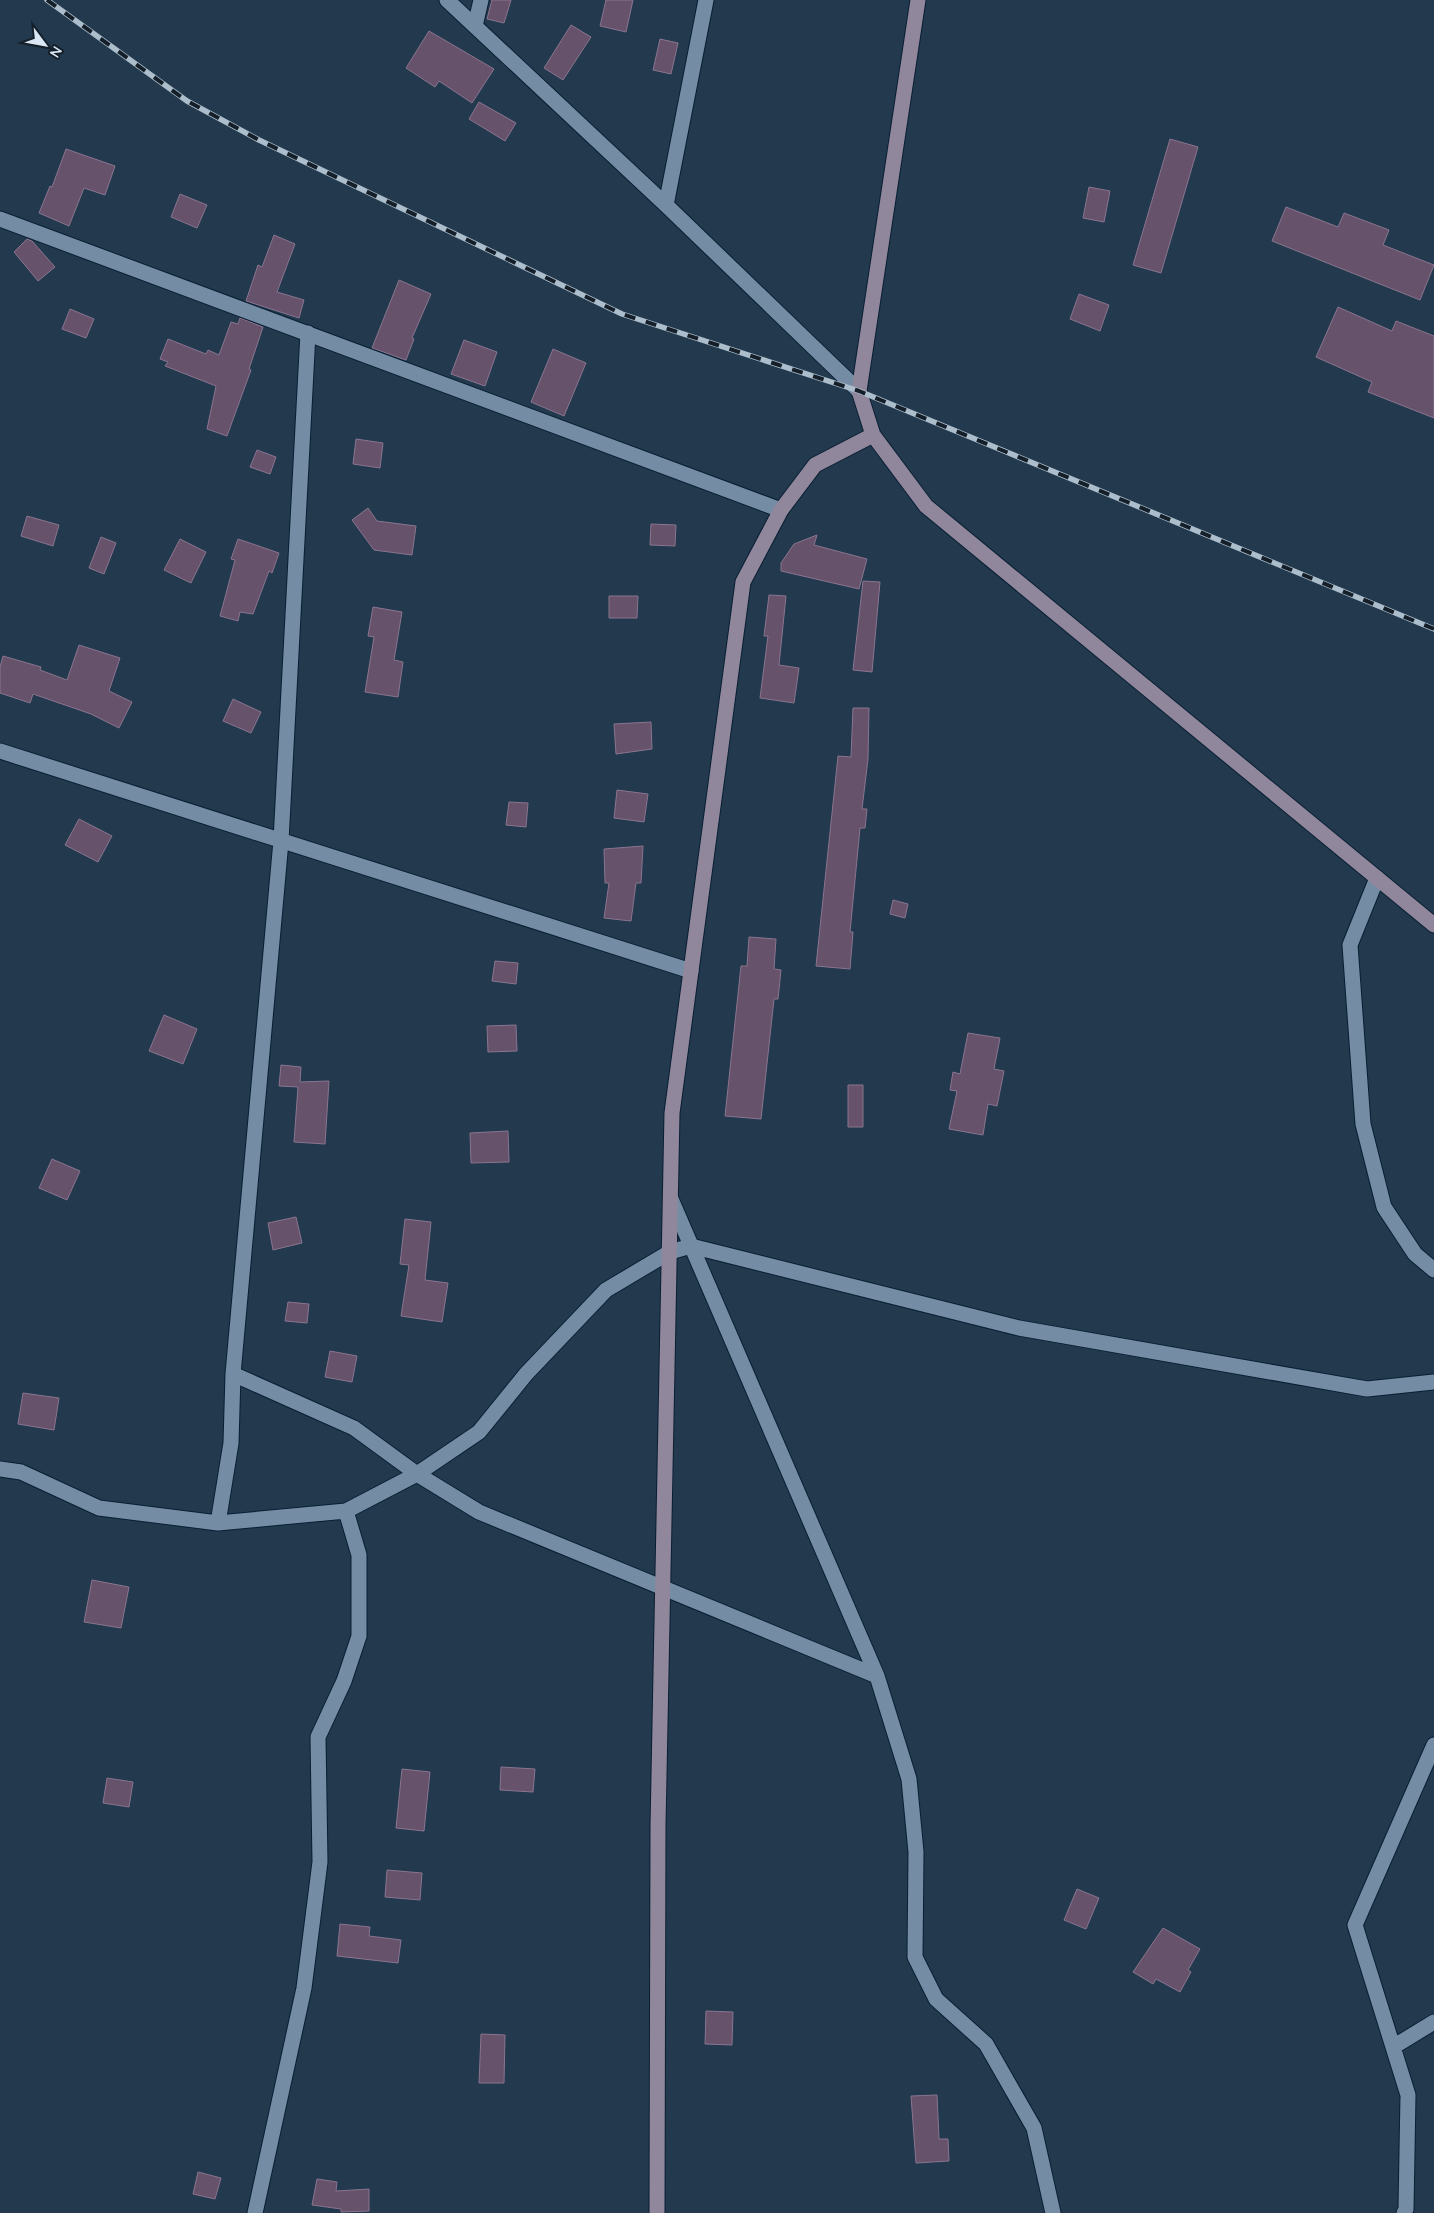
<svg xmlns="http://www.w3.org/2000/svg" width="1434" height="2213" viewBox="0 0 1434 2213" font-family="Quicksand,sans-serif">
	<style>
		.building { fill: #66526b; stroke: #8a7590 }
		.lines { fill: none; stroke-linecap: round; stroke-linejoin: round }
		.minor-casing { stroke: #0a1f33; stroke-width: 17 }
		.secondary-casing { stroke: #0a1f33; stroke-width: 17 }
		.minor { stroke: #748da5; stroke-width: 15 }
		.secondary { stroke: #90879c; stroke-width: 15 }
		.rail-casing { stroke: #acbdcb; stroke-width: 5.5 }
		.rail { stroke: #151f29; stroke-width: 4; stroke-dasharray: 11; stroke-linecap: butt }
	</style>
	<rect width="100%" height="100%" fill="#22394e"/>
	<path class="building" d="M492 0H511L504 23 487 19Z
		M606 0H633L626 32 600 26Z
		M571 25 591 37 563 80 544 68Z
		M429 31 494 69 472 103 439 81 435 87 406 68Z
		M660 39 678 43 671 74 653 70Z
		M479 102 516 123 505 141 469 119Z
		M1170 139 1198 147 1161 273 1133 265Z
		M66 149 115 166 105 195 84 188 69 226 39 213 50 186 52 187Z
		M1089 187 1110 191 1104 222 1083 218Z
		M180 194 207 205 197 228 171 217Z
		M1286 207 1338 227 1344 213 1389 230 1383 245 1434 265 1420 300 1272 241Z
		M274 235 295 244 277 292 304 300 299 318 246 301 258 265 262 267Z
		M27 239 32 241 55 267 38 281 14 252Z
		M399 280 431 294 412 338 414 339 406 360 372 348Z
		M1079 294 1109 305 1100 331 1070 319Z
		M1338 307 1392 331 1396 321 1434 336V418L1368 392 1372 382 1316 357Z
		M70 309 94 319 86 338 62 329Z
		M240 318 263 327 249 369 251 370 227 436 207 429 216 386 165 366 168 362 160 359 168 339 206 354 208 350 219 355 231 322 238 324Z
		M464 340 497 352 485 386 451 374Z
		M553 349 586 363 564 416 531 402Z
		M356 439 383 443 380 468 353 464Z
		M257 450 276 457 270 474 250 467Z
		M368 508 377 521 416 526 412 555 374 550 352 520Z
		M27 516 59 525 53 546 21 536Z
		M651 524 676 525 675 546 650 545Z
		M817 535 814 545 867 559 859 589 781 571V563L794 544Z
		M101 537 116 543 104 574 89 568Z
		M180 539 206 552 191 583 164 570Z
		M238 539 279 553 272 573 269 571 253 614 240 612 238 621 220 616 235 560 231 559Z
		M863 581 880 582 872 672 853 670Z
		M769 595 786 596 779 665 799 668 794 703 760 698 768 636H764Z
		M609 596H638L637 618H609Z
		M373 607 402 612 394 660 403 662 398 697 365 692 374 637 368 636Z
		M79 645 120 658 109 691 132 702 119 728 91 714 33 694 30 703 0 693V667L3 656 41 667 40 670 67 680Z
		M233 699 261 712 251 733 223 721Z
		M853 708H869L868 759 862 809H867L865 828H860L850 932H853L850 969 816 966 838 756 851 757Z
		M651 722 652 749 616 754 614 724Z
		M617 790 648 794 644 822 614 818Z
		M509 802 528 803 526 827 506 825Z
		M79 819 112 836 98 862 65 845Z
		M643 846 641 883H636L631 921 604 918 609 883H605L604 849Z
		M893 900 908 904 905 918 890 914Z
		M749 937 776 939 774 969 781 970 778 999H774L761 1119 725 1116 741 966H747Z
		M495 961 518 963 516 984 492 981Z
		M164 1015 197 1029 183 1064 149 1051Z
		M516 1025 517 1051 488 1052 487 1026Z
		M968 1033 1000 1038 994 1069 1004 1071 997 1106 988 1104 983 1135 949 1129 957 1091 950 1090 953 1072 960 1074Z
		M281 1065 301 1067 300 1082 329 1081 325 1144 294 1142 298 1087 279 1086Z
		M848 1085H863V1127H848Z
		M508 1131 509 1162 471 1163 470 1133Z
		M52 1159 80 1171 67 1200 39 1188Z
		M296 1217 302 1243 273 1250 268 1223Z
		M405 1219 431 1222 425 1280 448 1283 442 1322 401 1316 409 1265 400 1264Z
		M288 1302 309 1304 307 1323 285 1321Z
		M330 1351 357 1356 352 1382 325 1377Z
		M23 1393 59 1398 54 1430 18 1424Z
		M92 1580 129 1587 121 1628 84 1622Z
		M501 1767 535 1769 533 1792 500 1790Z
		M402 1769 430 1772 424 1831 396 1828Z
		M107 1778 133 1782 129 1807 103 1803Z
		M387 1870 422 1873 420 1900 385 1897Z
		M1077 1889 1099 1898 1086 1929 1064 1920Z
		M340 1924 370 1927 369 1936 401 1940 398 1963 337 1956Z
		M1163 1928 1200 1949 1188 1970 1191 1972 1180 1992 1156 1979 1153 1984 1133 1972Z
		M706 2011 733 2012 732 2045 705 2044Z
		M481 2034 505 2035 504 2083H479Z
		M937 2095 939 2139H948L949 2161 916 2163 911 2096Z
		M198 2172 221 2178 215 2199 193 2194Z
		M317 2179 337 2182 336 2191 369 2189V2211L341 2212V2209L312 2205Z"/>
	<g class="lines">
		<g class="minor-casing">
			<path id="minor" d="M447 0 666 205 859 391
				M475 26 481 0
				M666 205 706 0
				M0 219 781 510
				M0 751 691 971
				M1377 878 1350 945 1363 1124 1384 1207 1415 1254 1434 1270
				M671 1199 877 1676 909 1779 916 1852 915 1957 936 1999 986 2044 1034 2128 1053 2213
				M233 1374 354 1428 417 1474 479 1512 877 1676
				M0 1469 21 1472 99 1508 218 1523 346 1511 417 1474 479 1432 526 1374 606 1290 670 1252 691 1246 1019 1328 1367 1389 1434 1382
				M218 1523 231 1443 233 1374 281 841 308 333
				M1393 2047 1434 2022
				M255 2213 304 1988 320 1862 318 1737 344 1681 359 1636V1555L346 1511
				M1404 2213 1406 2209 1408 2095 1355 1925 1434 1745"/>
		</g>
		<g class="secondary-casing">
			<path id="secondary" d="M918 0 859 391 873 435 926 506 1434 925
				M657 2213 658 1826 672 1113 743 582 781 510 815 465 873 435"/>
		</g>
		<use href="#minor" class="minor"/>
		<use href="#secondary" class="secondary"/>
		<g class="rail-casing">
			<path id="rail" d="M47 0 187 101 259 140 622 314 859 391 1434 629"/>
		</g>
		<use href="#rail" class="rail"/>
	</g>
	<g transform="translate(45 45) rotate(122)" stroke="#151f29" stroke-width="4" paint-order="stroke">
	<path d="M0-4L9 19L0 12L-9 19Z" fill="#d9e7f4"/>
	<text y="-8" font-size="14" font-weight="bold" text-anchor="middle" fill="#d9e7f4">N</text>
	</g>
</svg>
